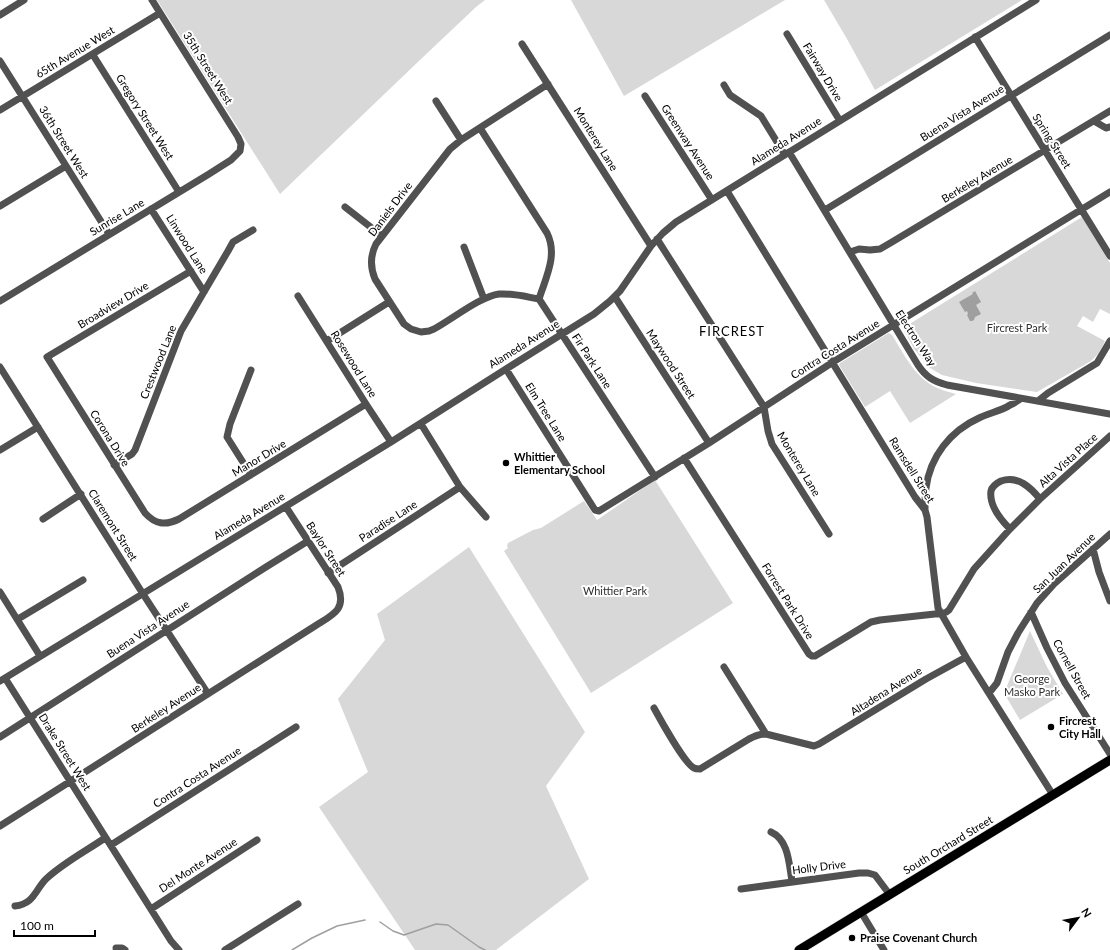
<svg xmlns="http://www.w3.org/2000/svg" width="1110" height="950" viewBox="0 0 1110 950" font-family="Lato,sans-serif">
	<style>
		.green { fill: #d8d8d8 }
		.water { fill: #9f9f9f }
		.lines { fill: none; stroke-linecap: round; stroke-linejoin: round }
		.stream { stroke: #9f9f9f; stroke-width: 1.5 }
		.major-casing { stroke: #dbdbdb; stroke-width: 10 }
		.minor { stroke: #515151; stroke-width: 7 }
		.major { stroke: #000; stroke-width: 9 }
		.poi-dot { fill: #000; stroke: #fff; stroke-width: 1.5 }
		.labels { text-anchor: middle; stroke-width: 4; stroke-linejoin: round; paint-order: stroke }
		.street-label { font-size: 11px; fill: #000; stroke: #fff }
		.park-label { font-size: 11px; fill: #2f2f2f; stroke: #fff }
		.poi-label { font-size: 11px; font-weight: bold; fill: #000; stroke: #fff; text-anchor: start }
		.quarter-label { font-size: 13px; letter-spacing: 1px; fill: #000; stroke: #fff }
	</style>
	<rect width="100%" height="100%" fill="#fff"/>
	<path class="green" d="M157 0H485L476 7 421 59 280 194Z
		M571 0H785L624 96Z
		M824 0H1022L875 90 847 39Z
		M1082 217 1110 263V314L1100 309 1093 322 1083 316 1077 326 1105 341 1098 354 1091 361 1037 392 976 383 942 375 930 368 914 349 903 328Z
		M889 333 892 335C904 354 914 376 935 387 941 390 949 392 956 394L910 423 890 391 865 407 839 365 840 363 887 334Z
		M655 480 733 603 591 693 504 551 508 548 507 546 508 543 533 530 541 528 584 501 597 520Z
		M469 547 585 732 546 786 589 879 496 950H415L319 807 368 772 338 699 385 640 377 614Z
		M1030 631 1047 667 1063 694 1020 720 1004 693Z"/>
	<path class="water" d="M975 291 981 302 976 305 981 314 975 317 974 320 972 321H970L967 315 968 314 967 311 965 312 959 302 973 294 972 293Z"/>
	<g class="lines">
		<path class="stream" d="M380 922 393 931 404 935 436 924 448 925 479 947 485 950
			M292 950 312 938 337 926 365 920"/>
		<g class="major-casing">
			<path id="major" d="M799 950 1110 760"/>
		</g>
		<path class="minor" d="M0 15 24 0
			M787 34 840 121
			M975 37 1110 256
			M522 44 651 246
			M93 55 179 192
			M0 61 109 234
			M724 85 730 95 761 116 785 155
			M645 96 712 200
			M436 101 461 140
			M0 110 160 13
			M1094 121 1106 128 1110 127
			M480 128 547 233C558 255 546 277 539 299L655 477
			M789 152 918 365C926 377 933 381 947 385L1110 414
			M727 191 915 497 925 510 927 517 938 608 966 657 1053 795
			M0 206 66 166
			M345 207 382 236
			M151 209 204 292
			M825 210 1110 35
			M657 239 764 407 768 431 772 444 829 534
			M464 247 484 299
			M850 252 859 249 870 250 880 249 892 242 1110 111
			M191 271 47 357 145 513C155 524 165 526 179 519L366 404
			M298 296 366 404 391 442
			M615 297 709 443
			M539 299C527 297 512 293 499 294 481 296 451 320 434 329L429 331 421 332 411 329 404 324 375 279C370 267 370 256 376 244L450 149 461 140 548 84
			M0 301 209 174 231 160 240 151 241 144 238 137 152 0
			M327 341 389 302
			M0 367 143 594 208 694
			M506 369 595 510 599 511 709 443 833 362 1110 192
			M251 370 230 424 227 437 251 475
			M1038 401 1048 393 1097 363 1110 341
			M421 424 460 487 486 517
			M0 450 38 427
			M684 458 809 654 812 656H815L871 622 880 620 935 614C941 614 945 614 949 610L974 569 1010 529 1040 499 1110 436
			M114 465 132 454 135 450 181 331 228 251 233 242 253 230
			M925 510C925 503 925 495 926 488 930 457 950 431 979 418 989 413 1001 411 1010 405 1014 404 1017 401 1020 399
			M43 519 81 494
			M1010 529C1001 520 989 505 991 491 992 486 997 483 1001 481 1018 475 1031 488 1040 499
			M1093 549 1099 572 1110 601
			M328 573 460 487
			M0 592 40 656
			M1031 612 1047 648 1065 683 1110 754
			M18 619 83 580
			M724 667 766 734
			M5 678 171 941 179 950
			M0 681 391 442 506 369 594 314 610 301 620 291 651 246 663 233 676 222 1036 0
			M989 693 997 683 1008 652 1018 633 1037 603 1054 584 1110 534
			M654 708C660 719 685 764 694 768 696 769 698 769 700 769L749 739C755 736 759 734 766 734L814 746 819 744 926 679 966 657
			M0 737 266 567 308 541
			M0 826 315 626C332 615 347 610 338 587L286 507
			M771 832C789 840 789 865 792 881
			M111 845 296 727
			M741 889 859 873H868L875 875 890 895
			M15 906C34 904 35 890 46 879 63 863 86 851 105 838
			M151 909 257 840
			M861 912 884 950
			M116 948H122L125 950
			M225 950 298 904"/>
		<use href="#major" class="major"/>
	</g>
	<g class="poi-dot">
		<circle cx="506" cy="463" r="4"/>
		<circle cx="1051" cy="727" r="4"/>
		<circle cx="852" cy="938" r="4"/>
	</g>
	<g class="labels">
		<g class="street-label">
			<text transform="translate(75 52) rotate(-31)" y="4">65th Avenue West</text>
			<text transform="translate(208 68) rotate(58)" y="4">35th Street West</text>
			<text transform="translate(823 72) rotate(59)" y="4">Fairway Drive</text>
			<text transform="translate(962 113) rotate(-32)" y="4">Buena Vista Avenue</text>
			<text transform="translate(145 117) rotate(58)" y="4">Gregory Street West</text>
			<text transform="translate(596 139) rotate(58)" y="4">Monterey Lane</text>
			<text transform="translate(786 141) rotate(-32)" y="4">Alameda Avenue</text>
			<text transform="translate(1052 141) rotate(58)" y="4">Spring Street</text>
			<text transform="translate(64 142) rotate(58)" y="4">36th Street West</text>
			<text transform="translate(688 142) rotate(57)" y="4">Greenway Avenue</text>
			<text transform="translate(977 179) rotate(-31)" y="4">Berkeley Avenue</text>
			<text transform="translate(390 209) rotate(-53)" y="4">Daniels Drive</text>
			<text transform="translate(117 217) rotate(-31)" y="4">Sunrise Lane</text>
			<text transform="translate(187 244) rotate(58)" y="4">Linwood Lane</text>
			<text transform="translate(113 305) rotate(-31)" y="4">Broadview Drive</text>
			<text transform="translate(916 338) rotate(57)" y="4">Electron Way</text>
			<text transform="translate(524 344) rotate(-32)" y="4">Alameda Avenue</text>
			<text transform="translate(835 349) rotate(-32)" y="4">Contra Costa Avenue</text>
			<text transform="translate(592 361) rotate(57)" y="4">Fir Park Lane</text>
			<text transform="translate(158 362) rotate(-68)" y="4">Crestwood Lane</text>
			<text transform="translate(354 364) rotate(58)" y="4">Rosewood Lane</text>
			<text transform="translate(671 364) rotate(57)" y="4">Maywood Street</text>
			<text transform="translate(546 412) rotate(58)" y="4">Elm Tree Lane</text>
			<text transform="translate(110 438) rotate(58)" y="4">Corona Drive</text>
			<text transform="translate(259 458) rotate(-31)" y="4">Manor Drive</text>
			<text transform="translate(1068 460) rotate(-42)" y="4">Alta Vista Place</text>
			<text transform="translate(799 464) rotate(59)" y="4">Monterey Lane</text>
			<text transform="translate(912 470) rotate(58)" y="4">Ramsdell Street</text>
			<text transform="translate(249 516) rotate(-31)" y="4">Alameda Avenue</text>
			<text transform="translate(388 521) rotate(-33)" y="4">Paradise Lane</text>
			<text transform="translate(113 525) rotate(58)" y="4">Claremont Street</text>
			<text transform="translate(326 549) rotate(57)" y="4">Baylor Street</text>
			<text transform="translate(1064 563) rotate(-44)" y="4">San Juan Avenue</text>
			<text transform="translate(788 601) rotate(58)" y="4">Forrest Park Drive</text>
			<text transform="translate(148 629) rotate(-33)" y="4">Buena Vista Avenue</text>
			<text transform="translate(1072 669) rotate(61)" y="4">Cornell Street</text>
			<text transform="translate(886 691) rotate(-32)" y="4">Altadena Avenue</text>
			<text transform="translate(166 708) rotate(-33)" y="4">Berkeley Avenue</text>
			<text transform="translate(65 752) rotate(58)" y="4">Drake Street West</text>
			<text transform="translate(197 777) rotate(-33)" y="4">Contra Costa Avenue</text>
			<text transform="translate(948 845) rotate(-31)" y="4">South Orchard Street</text>
			<text transform="translate(198 865) rotate(-33)" y="4">Del Monte Avenue</text>
			<text transform="translate(819 867) rotate(-7)" y="4">Holly Drive</text>
		</g>
		<g class="park-label">
			<text x="1017" y="332">Fircrest Park</text>
			<text x="615" y="595">Whittier Park</text>
			<text x="1032" y="683">George<tspan x="1032" dy="13">Masko Park</tspan></text>
		</g>
		<g class="poi-label">
			<text x="514" y="461">Whittier<tspan x="514" dy="13">Elementary School</tspan></text>
			<text x="1059" y="725">Fircrest<tspan x="1059" dy="13">City Hall</tspan></text>
			<text x="860" y="942">Praise Covenant Church</text>
		</g>
		<g class="quarter-label">
			<text x="732" y="336">FIRCREST</text>
		</g>
	</g>
	<g transform="translate(1078 918) rotate(58)" stroke="#ffffff" stroke-width="3" paint-order="stroke">
	<path d="M0-3L7 15L0 10L-7 15Z" fill="#000000"/>
	<text y="-6" font-size="11" font-weight="bold" text-anchor="middle" fill="#000000">N</text>
	</g>
	<path d="M14 930v6h81v-6" fill="none" stroke="#000000" stroke-width="2"/>
	<text x="20" y="930" font-size="12" fill="#000000" stroke="#ffffff" stroke-width="3" paint-order="stroke">100 m</text>
</svg>
